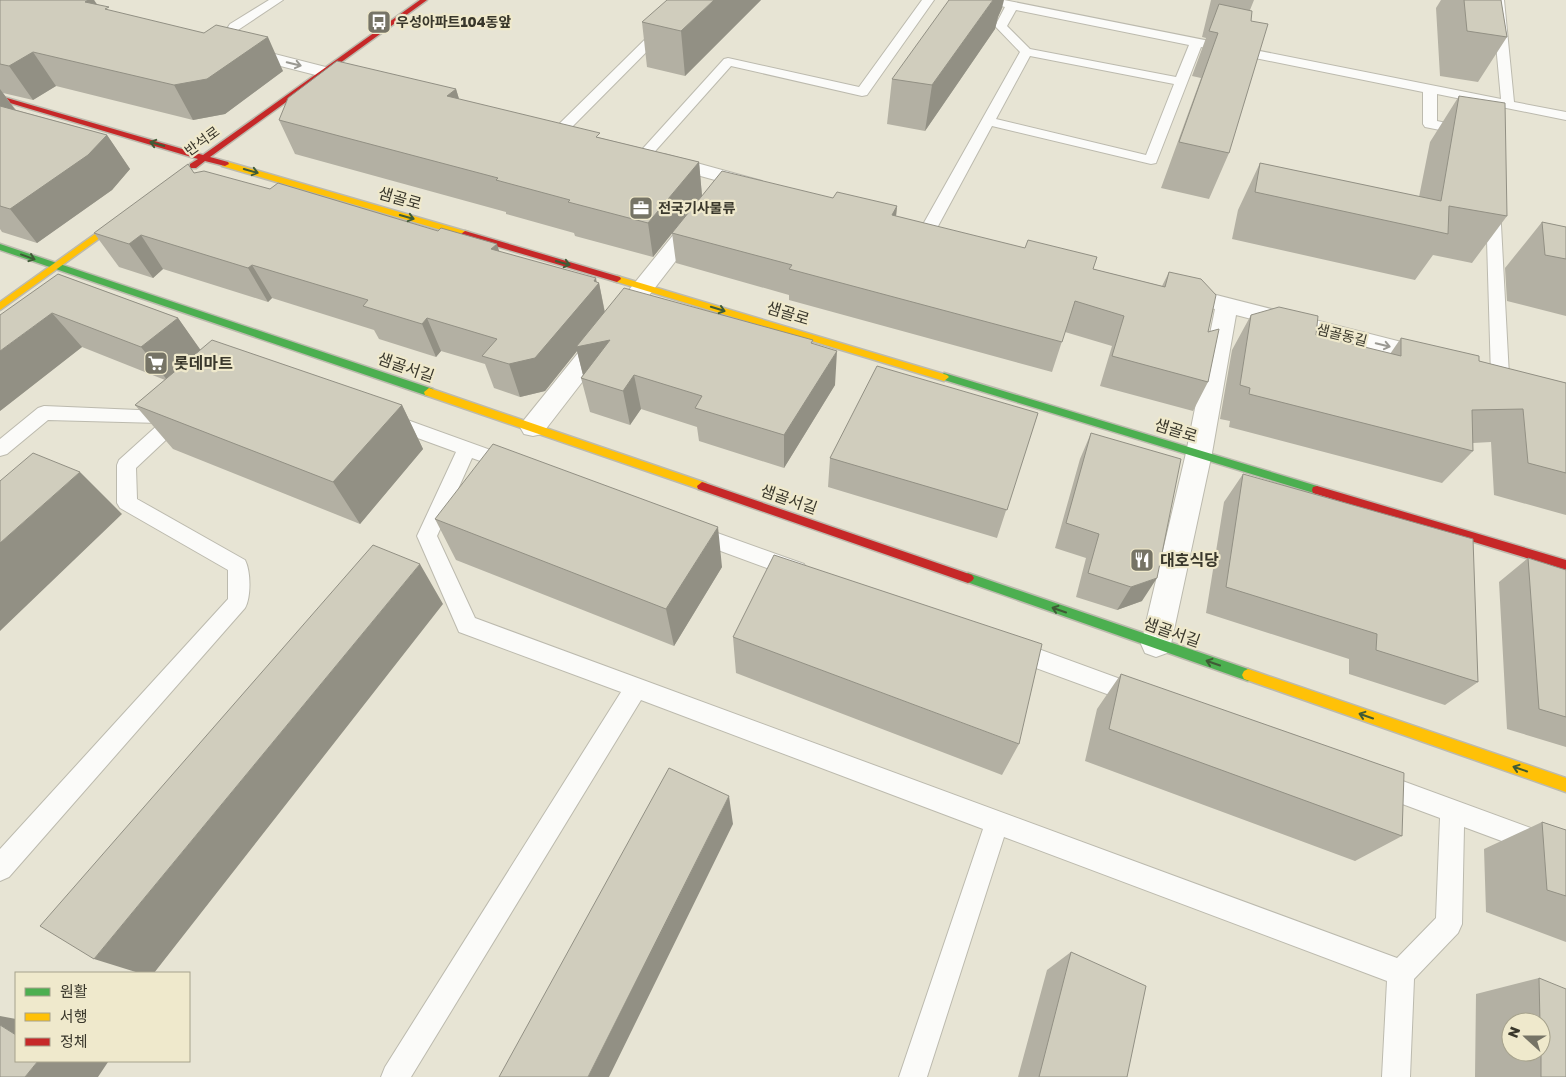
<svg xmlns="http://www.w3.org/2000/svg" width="1566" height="1077" viewBox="0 0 1566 1077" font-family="'Golos Text','Noto Sans KR',sans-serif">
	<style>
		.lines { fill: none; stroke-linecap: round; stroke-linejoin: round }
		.lane-casing { stroke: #bcbaae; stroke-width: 2 }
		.street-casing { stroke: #bcbaae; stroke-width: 2 }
		.fast-casing { stroke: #bcbaae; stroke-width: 3 }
		.slow-casing { stroke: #bcbaae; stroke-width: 3 }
		.jam-casing { stroke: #bcbaae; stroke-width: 3 }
		.lane { fill: #fbfbf9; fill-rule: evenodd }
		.street { fill: #fbfbf9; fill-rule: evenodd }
		.fast { fill: #4caf50; fill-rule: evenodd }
		.slow { fill: #ffc107; fill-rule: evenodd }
		.jam { fill: #c62828; fill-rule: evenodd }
		.wall { fill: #b3b0a3; fill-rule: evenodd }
		.shaded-wall { fill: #929084 }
		.building { fill: #d0cdbd; stroke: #929084 }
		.oneway { stroke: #9a9992 }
		.oneway2 { stroke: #3f5b36 }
		.labels { text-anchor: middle; stroke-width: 4.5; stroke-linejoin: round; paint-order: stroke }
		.far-poi-label { font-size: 14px; font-weight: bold; fill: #39372b; stroke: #efe9cc; text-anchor: start }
		.far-street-label { font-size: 14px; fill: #39372b; stroke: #efe9cc }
		.street-label { font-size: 16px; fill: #39372b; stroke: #efe9cc }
		.poi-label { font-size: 16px; font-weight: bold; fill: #39372b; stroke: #efe9cc; text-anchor: start }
	</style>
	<rect width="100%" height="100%" fill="#e7e4d4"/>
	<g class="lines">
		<g class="lane-casing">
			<path id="lane" d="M269 0H283L238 30H230L228 27 230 24Z
				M685 0H698L563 136H553L551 133 553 130Z
				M922 0H934L867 95 862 96 731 66 649 158 644 159 637 155 724 59 728 58 859 87Z
				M983 0H1004L1501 99 1492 0H1504L1514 102 1566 112V120L1437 94V121L1470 128 1472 131 1470 134 1465 135 1425 127 1423 124V92L1201 47 1156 163 1151 164 992 126 937 228 929 233 921 228 1020 52 995 26 1005 7 985 2ZM1016 10 1189 45 1176 77 1030 49 1007 26ZM1030 56 1174 84 1146 155 996 119Z
				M1493 201 1500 206 1509 376 1506 380 1500 382 1494 380 1491 376 1486 206Z
				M44 406 185 412 188 417 185 422 136 468 137 499 245 560C251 572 251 597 245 608L9 877 0 881V849L228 599V570L120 508 117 503V465L119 460 160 423 48 420 7 454 0 456V439L38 408Z
				M388 413 518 460 520 465 518 470 511 472 472 458 437 536 475 618 1397 958 1436 918 1440 818 1370 792 1366 784 1370 776 1378 772 1566 841V865L1464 827 1462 924 1458 933 1414 979 1410 1077H1382L1387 981 1004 837 927 1077H899L983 829 641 700 411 1077H381L385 1067 621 692 459 632 417 536 456 452 382 425 379 420 382 415Z
				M695 525 804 564 807 570 804 576 797 579 688 539 685 533 688 527Z
				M1014 640 1145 688 1148 695 1145 702 1137 705 1006 657 1003 650 1006 643Z"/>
		</g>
		<g class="street-casing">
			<path id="street" d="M243 46 357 75 360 79 357 83 351 84 237 55 234 51 237 47Z
				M664 154 762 181 765 185 762 189 755 191 657 164 654 160 657 156Z
				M698 212 705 213 708 218 705 223 542 434 533 436 524 434 520 427 524 420 691 213Z
				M1177 285 1429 349 1437 351 1441 357 1437 363 1429 365 1236 315 1212 453 1171 644 1167 653 1156 657 1145 653 1141 644 1186 453 1215 309 1169 297 1166 292 1169 287Z"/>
		</g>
		<g class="fast-casing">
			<path id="fast" d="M0 244 433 389 434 392 429 396 425 395 0 250Z
				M944 373 1317 486 1322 490 1317 494 941 379 939 377 941 375Z
				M968 573 1248 669 1252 671 1254 675 1252 679 1248 681 964 581 962 578 964 575Z"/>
		</g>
		<g class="slow-casing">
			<path id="slow" d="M222 162H228L468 232 469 234 468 236H462L222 166Z
				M126 212 129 213V217L0 310V302Z
				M617 276 947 375 949 377 944 381 614 281 613 279Z
				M429 388 706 483 707 486 702 490 425 395 424 392Z
				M1248 669 1566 778V792L1244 679 1242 675 1244 671Z"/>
		</g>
		<g class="jam-casing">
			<path id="jam" d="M420 0H427L210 157 228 162 229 164 225 166 205 161 196 168H190V164L198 159 0 100V96L203 155Z
				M465 231 620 277 621 279 617 282 462 236 461 234Z
				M702 482 972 575 974 578 972 581 968 583 698 489 697 486Z
				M1317 486 1566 560V570L1313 493 1312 490 1313 487Z"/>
		</g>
		<use href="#lane" class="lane"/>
		<use href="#street" class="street"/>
		<use href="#fast" class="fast"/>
		<use href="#slow" class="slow"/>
		<use href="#jam" class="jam"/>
	</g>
	<path class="wall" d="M0 0H94L97 4 110 11 283 71 225 114 193 120 56 86 33 100 3 93 16 110 107 135 130 169 112 190 37 243 2 232 0 229Z
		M761 0 685 76 647 67 642 22Z
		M1211 0H1254L1250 10 1229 153 1209 199 1161 188 1201 78 1192 76 1206 38 1202 37Z
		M1441 0H1501L1507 37 1478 82 1440 76 1436 8Z
		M1002 8 998 17 995 29 925 131 887 124 892 79Z
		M456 89 459 99 601 138 699 162 702 196 653 257 575 236 574 233 506 214V212L295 154 279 120Z
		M1459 96 1507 216 1472 263 1433 255 1415 280 1232 239 1238 210 1260 163 1419 197 1430 142Z
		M194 173 270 189 499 252 599 283 605 312 812 344 835 385 784 468 699 441 697 427 641 409 630 425 590 412 581 378 583 375 577 351 545 391 520 397 494 388 485 364 441 351 436 357 379 339 374 330 272 298 268 302 163 269 153 278 119 267 94 233Z
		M833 198 897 206 896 216 1093 269 1162 286 1169 272 1208 332V382L1193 411 1100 386 1112 346 1065 332 1052 372 789 300V295L676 263 672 233Z
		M1542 222 1566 227V316L1507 301 1505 268Z
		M58 274 178 318 200 350 402 405 423 449 360 524 173 449 135 405 165 380 82 347 0 411Z
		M1251 315 1316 335 1390 354 1401 338 1479 361 1566 383V515L1494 495 1491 442 1473 443V451L1442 483 1229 427 1230 421 1220 419 1232 350Z
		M1038 413 997 538 828 487 830 458Z
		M1091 433 1142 601 1117 610 1076 597 1086 558 1055 548 1080 459Z
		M1243 474 1478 682 1445 705 1349 674V659L1206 613 1224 502Z
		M435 519 722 567 674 646 456 560Z
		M1528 558 1566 570V747L1507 729 1499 582Z
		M733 637 1019 744 1002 775 736 673Z
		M1121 674 1402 836 1355 861 1085 761 1097 709Z
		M1542 822 1566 830V942L1486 912 1484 849Z
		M1071 952 1127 1077H1018L1047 970Z
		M1539 978 1566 1077H1475L1476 994ZM1511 1022H1541V1052H1511Z"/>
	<path class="shaded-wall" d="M88 0H94L112 30 85 2Z
		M714 0H761L685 76 681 31Z
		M993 0H1004L1002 8 998 17 995 29 925 131 932 85Z
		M268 37 283 71 225 114 193 120 174 85Z
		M33 52 56 86 33 100 9 66Z
		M0 89 16 111 0 120Z
		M456 89 466 122 447 96Z
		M107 135 130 169 112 190 37 243 10 209Z
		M699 162 702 196 653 257 648 223Z
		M897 206 894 237 892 215Z
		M141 235 163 269 153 278 129 244Z
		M497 244 507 277 491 249Z
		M252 265 272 298 268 302 248 268Z
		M596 278 597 284 599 283 610 340 584 379 577 351 545 391 520 397 509 364Z
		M52 313 82 347 0 411V351Z
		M178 318 202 352 168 381 141 347Z
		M427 318 441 351 436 357 422 324Z
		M837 351 835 385 784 468V435Z
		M634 375 641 409 630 425 623 391Z
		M402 405 423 449 360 524 333 482Z
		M80 472 122 514 0 631V543Z
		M718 527 722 567 674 646 666 609Z
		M420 564 443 604 154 973H139L94 959Z
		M1157 578 1142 601 1117 610 1131 587Z
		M729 796 733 824 609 1077H588Z
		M0 1016 16 1019V1035L0 1025Z
		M38 1061H106L108 1062 98 1077H25Z"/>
	<path class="building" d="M0 0H88L85 2 109 7 105 9 204 33 216 25 268 37 207 79 174 85 33 52 9 66 0 64Z
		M667 0H714L681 31 642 22Z
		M949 0H993L932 85 892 79Z
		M1464 0H1501L1507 37 1467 31Z
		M1219 4 1252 11 1251 21 1268 24 1229 153 1179 142 1218 33 1209 31Z
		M337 61 456 89 447 96 600 133 596 137 699 162 648 223 568 202 570 200 496 180 498 178 279 120 288 98Z
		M1459 96 1505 103 1507 216 1449 206 1448 234 1255 192 1260 163 1441 201Z
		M0 106 107 135 88 155 10 209 0 206Z
		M188 164 194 173 204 171 270 189 278 183 438 231 441 228 497 244 491 249 596 278 594 281 599 283 535 358 509 364 482 356 497 339 427 318 422 324 363 306 368 300 252 265 248 268 141 235 129 244 94 233Z
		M722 171 833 198 837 192 897 206 892 215 1025 248 1028 240 1097 257 1093 269 1165 287 1169 272 1201 279 1216 295 1208 332 1219 329 1208 382 1112 356 1124 316 1075 301 1062 342 789 269 792 265 672 233Z
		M1542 222 1566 227V259L1545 255Z
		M58 274 178 318 141 347 52 313 0 351V315Z
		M624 288 813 340 811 343 837 351 784 435 695 408 702 396 634 375 623 391 581 378 610 340 576 347Z
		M1279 307 1318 316 1316 335 1401 356V338L1479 356V361L1566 383V473L1528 463 1523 409 1472 410 1473 451 1249 394 1250 388 1240 385 1251 315Z
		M212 340 402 405 333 482 135 405Z
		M877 366 1038 413 1007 510 830 458Z
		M1091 433 1181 459 1157 578 1131 587 1088 573 1099 534 1066 523Z
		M493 444 718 527 666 609 435 519Z
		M33 453 80 472 0 543V481Z
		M1243 474 1473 539 1478 682 1376 650 1377 634 1226 587Z
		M373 545 420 564 94 959 40 926Z
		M774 555 1042 644 1019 744 733 637Z
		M1528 558 1566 570V717L1539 709Z
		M1121 674 1404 773 1402 836 1109 729Z
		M669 768 729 796 588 1077H499Z
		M1542 822 1566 830V896L1547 890Z
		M1071 952 1146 986 1127 1077H1039Z
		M1539 978 1566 989V1077H1541V1022H1540Z
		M0 1025 16 1035V1061H38L25 1077H0Z"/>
	<defs><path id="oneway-shaft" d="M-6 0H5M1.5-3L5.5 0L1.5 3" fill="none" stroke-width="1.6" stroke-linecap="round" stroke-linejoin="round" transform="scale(1.25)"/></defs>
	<g class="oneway">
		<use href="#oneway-shaft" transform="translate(294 64) rotate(14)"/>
		<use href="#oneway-shaft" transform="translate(1383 345) rotate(14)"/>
	</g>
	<g class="oneway2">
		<use href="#oneway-shaft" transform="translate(157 144) rotate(-164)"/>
		<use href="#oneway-shaft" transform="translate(251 171) rotate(16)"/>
		<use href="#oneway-shaft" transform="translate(407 217) rotate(16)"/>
		<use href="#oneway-shaft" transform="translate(28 257) rotate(20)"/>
		<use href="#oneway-shaft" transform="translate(563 263) rotate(16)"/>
		<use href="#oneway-shaft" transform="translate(718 309) rotate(17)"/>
		<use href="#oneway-shaft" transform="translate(1059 610) rotate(-161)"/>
		<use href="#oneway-shaft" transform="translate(1213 663) rotate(-161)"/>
		<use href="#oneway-shaft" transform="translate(1366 716) rotate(-161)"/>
		<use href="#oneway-shaft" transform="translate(1520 769) rotate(-161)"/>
	</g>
	<defs>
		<g id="bus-square" transform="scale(1.25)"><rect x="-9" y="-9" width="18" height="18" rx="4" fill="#767466" stroke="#efe9cc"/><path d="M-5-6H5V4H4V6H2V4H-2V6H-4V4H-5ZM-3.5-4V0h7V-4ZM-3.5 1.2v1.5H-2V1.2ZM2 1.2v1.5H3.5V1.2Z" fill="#fff"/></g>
		<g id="office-square" transform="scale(1.25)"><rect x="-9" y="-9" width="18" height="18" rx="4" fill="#767466" stroke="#efe9cc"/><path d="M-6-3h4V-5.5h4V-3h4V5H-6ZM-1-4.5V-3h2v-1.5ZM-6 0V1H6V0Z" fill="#fff"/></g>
		<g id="supermarket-square" transform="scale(1.25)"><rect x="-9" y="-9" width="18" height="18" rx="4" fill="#767466" stroke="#efe9cc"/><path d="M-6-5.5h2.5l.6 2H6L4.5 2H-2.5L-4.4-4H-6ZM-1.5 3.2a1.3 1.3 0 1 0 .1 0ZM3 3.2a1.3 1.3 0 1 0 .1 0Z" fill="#fff"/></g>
		<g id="restaurant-square" transform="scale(1.25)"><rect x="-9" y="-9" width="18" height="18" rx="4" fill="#767466" stroke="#efe9cc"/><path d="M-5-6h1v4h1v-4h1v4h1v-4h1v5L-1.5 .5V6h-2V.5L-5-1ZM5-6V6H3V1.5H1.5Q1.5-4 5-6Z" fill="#fff"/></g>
	</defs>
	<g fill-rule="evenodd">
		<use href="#bus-square" x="379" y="22"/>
		<use href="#office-square" x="641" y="208"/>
		<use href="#supermarket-square" x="156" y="363"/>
		<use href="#restaurant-square" x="1142" y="560"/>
	</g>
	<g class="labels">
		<g class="far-poi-label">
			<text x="396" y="27">우성아파트104동앞</text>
			<text x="658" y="213">전국기사물류</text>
		</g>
		<g class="far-street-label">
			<text transform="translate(202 141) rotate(-36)" y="5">반석로</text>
			<text transform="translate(1342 335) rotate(14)" y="5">샘골동길</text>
		</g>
		<g class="street-label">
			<text transform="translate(400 198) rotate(16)" y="6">샘골로</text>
			<text transform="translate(788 313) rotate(17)" y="6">샘골로</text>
			<text transform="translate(406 367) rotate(19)" y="6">샘골서길</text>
			<text transform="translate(1176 430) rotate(17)" y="6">샘골로</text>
			<text transform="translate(789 499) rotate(19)" y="6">샘골서길</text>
			<text transform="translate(1172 632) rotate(19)" y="6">샘골서길</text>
		</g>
		<g class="poi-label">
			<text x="174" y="369">롯데마트</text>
			<text x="1160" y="566">대호식당</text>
		</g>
	</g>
	<rect x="15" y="972" width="175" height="90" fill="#efe9cc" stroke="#a6a28c"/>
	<rect x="25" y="988" width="25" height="8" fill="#4caf50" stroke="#a6a28c"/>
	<text x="60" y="997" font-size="15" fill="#39372b">원활</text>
	<rect x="25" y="1013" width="25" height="8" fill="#ffc107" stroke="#a6a28c"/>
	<text x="60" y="1022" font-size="15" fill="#39372b">서행</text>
	<rect x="25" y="1038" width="25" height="8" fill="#c62828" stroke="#a6a28c"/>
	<text x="60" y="1047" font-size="15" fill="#39372b">정체</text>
	<g transform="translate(1526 1037) rotate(291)"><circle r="24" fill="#efe9cc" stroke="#a6a28c"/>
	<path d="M0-4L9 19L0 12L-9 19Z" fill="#767466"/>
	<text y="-8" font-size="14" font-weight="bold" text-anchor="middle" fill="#39372b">N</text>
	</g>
</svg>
